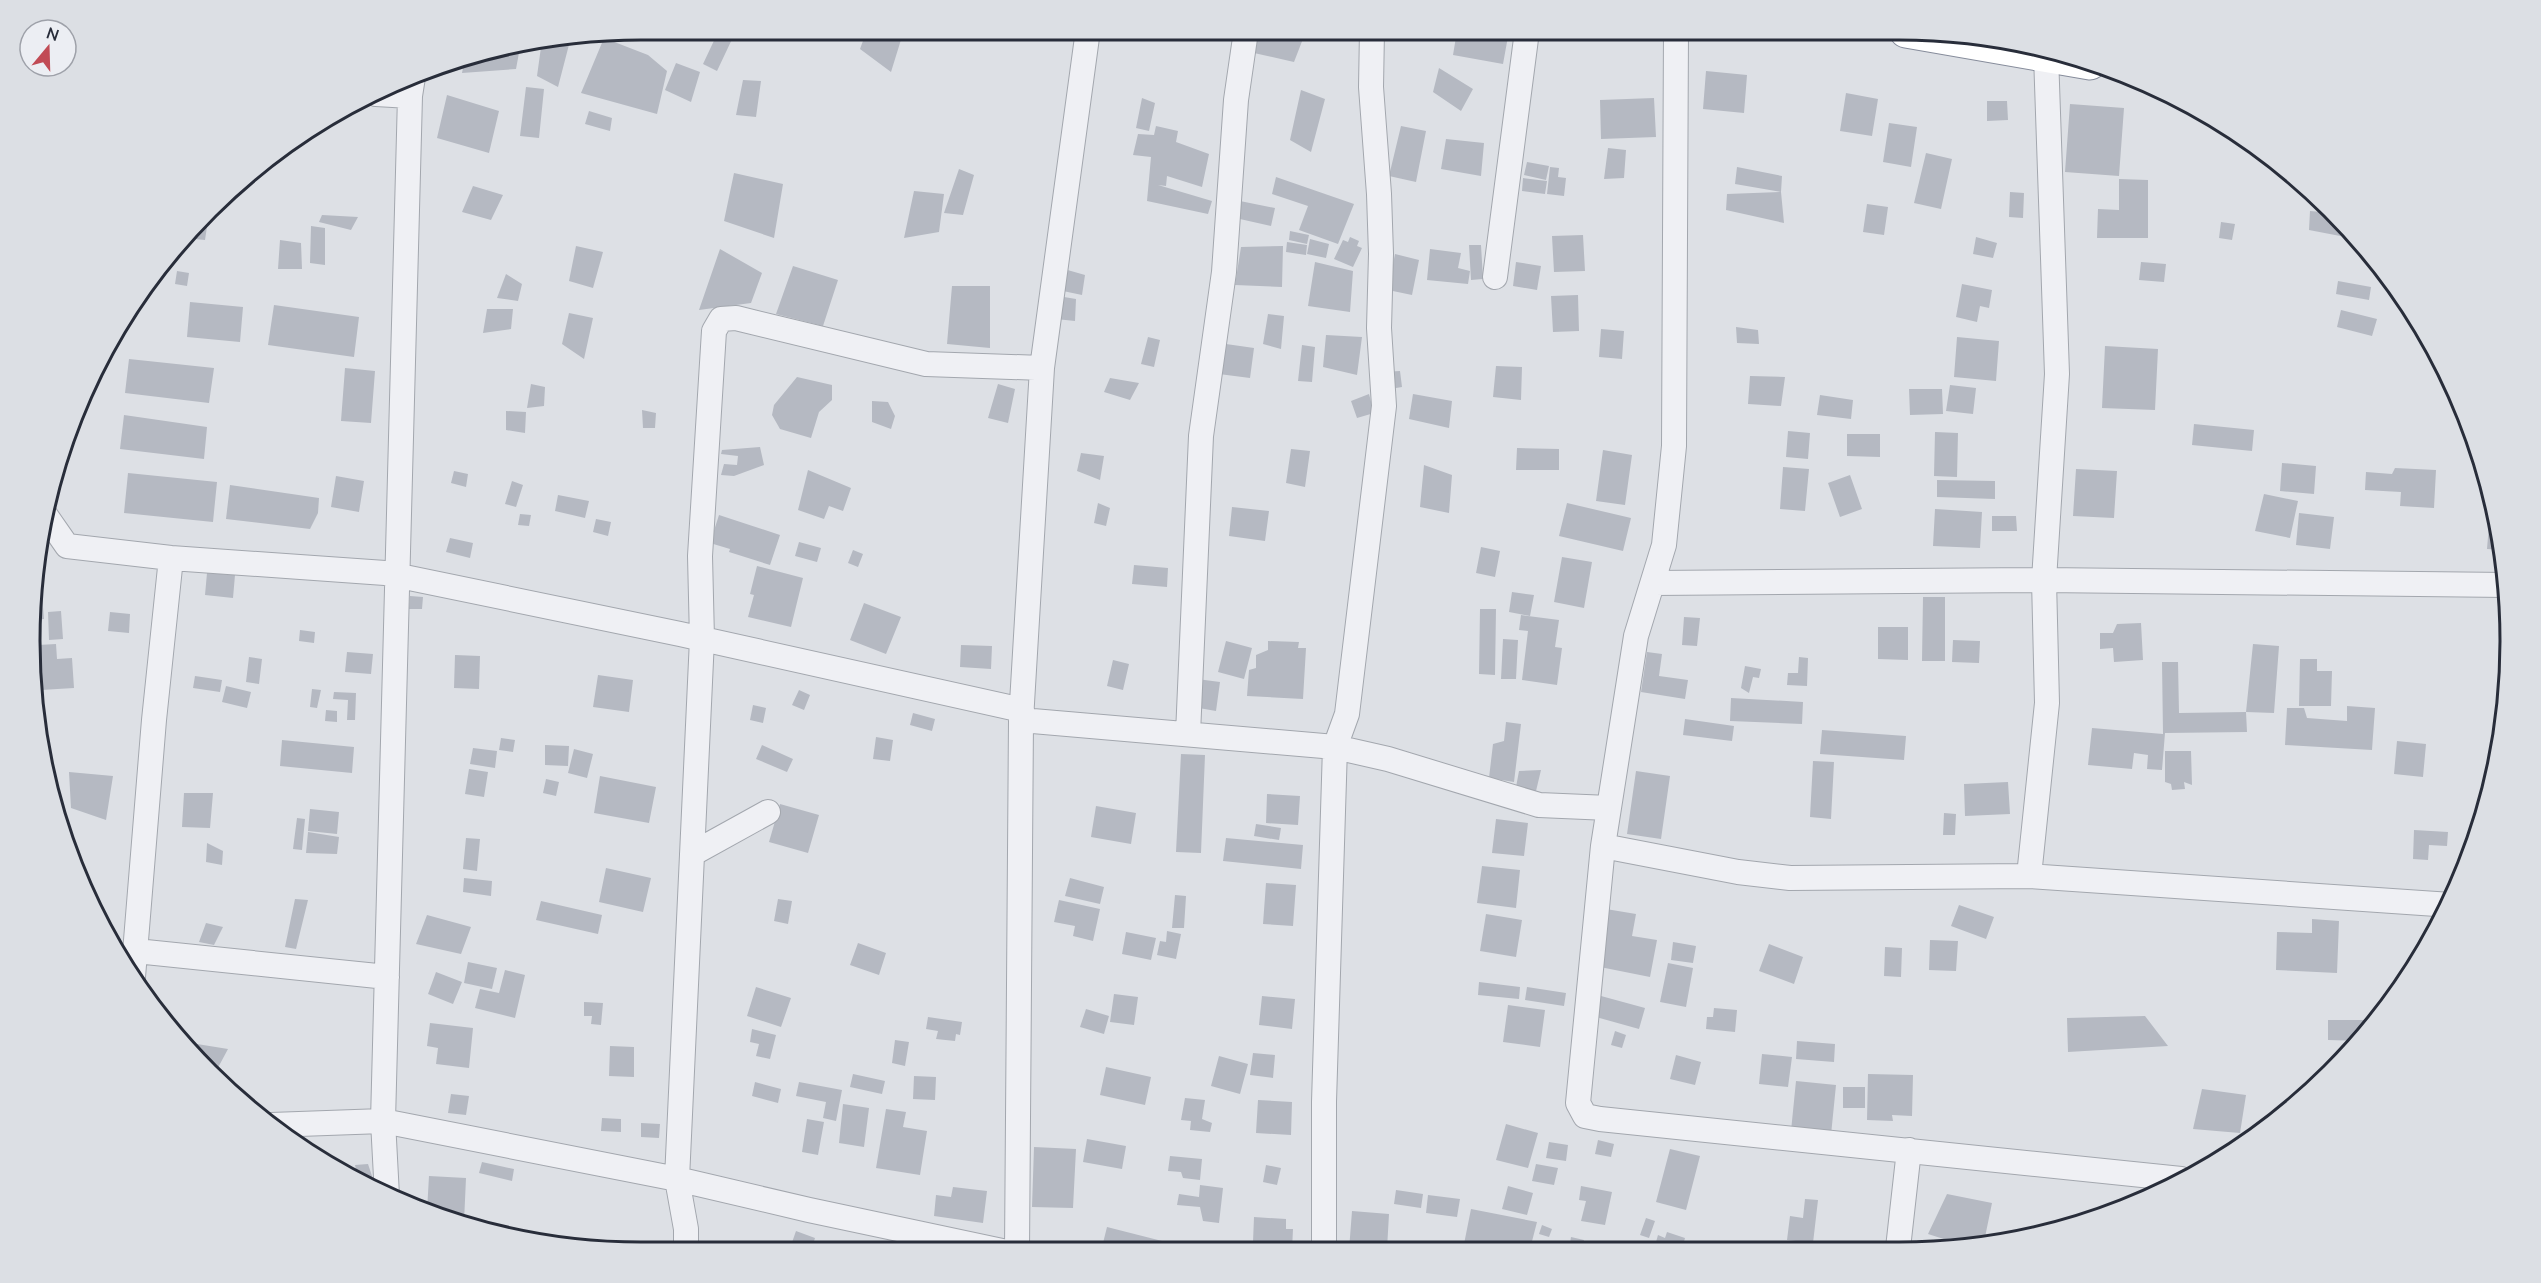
<svg xmlns="http://www.w3.org/2000/svg" width="2541" height="1283" viewBox="0 0 2541 1283" font-family="'Nunito Sans',sans-serif">
	<style>
		.building { fill: #b5b9c2 }
		.lines { fill: none; stroke-linecap: round; stroke-linejoin: round }
		.minor-casing { stroke: #a3a7ae; stroke-width: 26 }
		.highway-casing { stroke: #868c9b; stroke-width: 35 }
		.minor { stroke: #eff0f4; stroke-width: 24 }
		.highway { stroke: #fff; stroke-width: 33 }
		.rim { fill: none; stroke: #282d3a; stroke-width: 3 }
	</style>
	<rect width="100%" height="100%" fill="#dde0e5"/>
	<path class="building" d="M719 30 734 35 717 71 703 64Z
		M867 30H904L891 72 860 49Z
		M1258 31H1306L1294 62 1254 53Z
		M1457 31H1509L1503 64 1453 55Z
		M571 37 558 87 537 76 542 40Z
		M604 38 648 55 667 71 657 114 581 93Z
		M521 42 516 69 462 73 465 57Z
		M676 63 700 72 691 102 665 90Z
		M1439 68 1473 89 1461 111 1433 92Z
		M1706 71 1747 75 1744 113 1703 109Z
		M743 80 761 81 756 117 736 115Z
		M526 87 544 89 539 138 520 136Z
		M1301 90 1325 99 1311 152 1290 140Z
		M1846 93 1878 99 1872 136 1840 131Z
		M447 95 499 111 489 153 437 138Z
		M1142 98 1155 103 1149 131 1136 128Z
		M1654 98 1656 137 1601 139 1600 100Z
		M1987 101H2007L2008 120 1987 121Z
		M2070 104 2124 108 2119 176 2065 172Z
		M589 111 612 118 610 131 585 124Z
		M1889 123 1917 127 1911 167 1883 162Z
		M1156 126 1178 131 1176 142 1209 154 1202 187 1167 176 1166 186 1158 185 1212 201 1208 214 1147 201 1151 157 1133 155 1138 134 1154 135Z
		M1401 126 1426 131 1416 182 1389 176Z
		M1446 139 1484 143 1481 176 1441 169Z
		M1608 148 1626 150 1624 178 1604 179Z
		M1926 153 1952 159 1941 209 1914 203Z
		M1527 162 1549 166 1546 180 1524 175Z
		M1550 167 1559 168 1558 177 1566 178 1564 196 1547 194Z
		M1737 167 1782 176 1781 192 1735 184Z
		M959 169 974 175 963 215 944 213Z
		M734 173 783 184 774 238 724 221Z
		M1276 177 1354 204 1338 244 1299 230 1308 206 1272 194Z
		M1523 178 1547 181 1545 194 1522 191Z
		M2119 179 2148 180V238H2097L2098 209 2119 210Z
		M473 186 503 195 491 220 462 212Z
		M914 191 944 194 939 232 904 238Z
		M1781 192 1784 223 1726 210 1727 194Z
		M2010 192 2024 193 2023 218 2009 217Z
		M1235 200 1275 208 1271 226 1231 217Z
		M1867 204 1888 207 1884 235 1863 232Z
		M2310 211 2332 213 2361 240 2309 230Z
		M322 215 358 217 351 230 319 222Z
		M202 220H208L205 240 185 238Z
		M2221 222 2235 224 2232 240 2219 238Z
		M311 226 325 228V265L310 263Z
		M1290 231 1309 235 1307 244 1289 240Z
		M1583 235 1585 271 1554 272 1552 236Z
		M1350 237 1359 241 1357 246 1362 248 1353 267 1334 259 1343 240 1348 242Z
		M1976 237 1997 243 1993 258 1973 254Z
		M1310 239 1329 244 1326 258 1307 254Z
		M280 240 301 243 302 269H278Z
		M1287 242 1307 245 1306 255 1286 252Z
		M1469 245H1481L1483 279 1471 280Z
		M576 246 603 252 593 288 569 281Z
		M1283 246 1282 287 1235 285 1241 247Z
		M720 249 762 273 751 303 699 310Z
		M1430 249 1461 253 1458 268 1470 271 1468 284 1427 280Z
		M1395 254 1419 260 1412 295 1388 290Z
		M1315 262 1353 271 1350 312 1308 306Z
		M1516 262 1541 266 1537 290 1513 286Z
		M2141 262 2166 264 2164 282 2139 280Z
		M793 266 838 280 823 326 776 314Z
		M1064 269 1085 275 1082 295 1063 291Z
		M177 271 189 273 187 286 175 284Z
		M506 274 522 284 518 301 497 298Z
		M2338 281 2371 287 2369 300 2336 294Z
		M1962 284 1992 290 1989 308 1980 306 1977 322 1956 317Z
		M952 286H990V348L947 344Z
		M1578 295 1579 331 1553 332 1551 296Z
		M1058 296 1076 299 1075 321 1056 319Z
		M190 302 243 307 240 342 187 337Z
		M274 305 359 317 354 357 268 345Z
		M487 309H513L511 329 483 333Z
		M2341 310 2377 319 2372 336 2337 327Z
		M569 313 593 318 584 359 562 344Z
		M1268 314 1284 316 1281 349 1263 344Z
		M1736 327 1758 330 1759 344 1737 343Z
		M1601 329 1624 331 1622 359 1599 357Z
		M1326 335 1362 337 1357 375 1323 367Z
		M1148 337 1160 340 1154 367 1141 364Z
		M1957 337 1999 341 1996 381 1954 377Z
		M1226 344 1254 348 1250 378 1219 374Z
		M1302 345 1315 347 1312 382 1298 381Z
		M2105 346 2158 349 2155 410 2102 408Z
		M129 359 214 368 209 403 125 393Z
		M1496 366 1522 367 1521 400 1493 397Z
		M345 368 375 371 371 423 341 421Z
		M1400 371 1402 387 1390 389 1382 372Z
		M1750 376 1785 377 1781 406 1748 404Z
		M797 377 832 385V400L819 412 811 438 780 429 772 415 774 405Z
		M1110 378 1139 383 1130 400 1104 392Z
		M531 384 545 387 544 406 527 408Z
		M998 384 1015 389 1008 423 988 418Z
		M1950 385 1976 388 1973 414 1946 411Z
		M1909 389H1942L1943 414 1910 415Z
		M1369 394 1374 413 1357 418 1351 401Z
		M1413 394 1452 401 1449 428 1409 419Z
		M1820 395 1853 400 1851 419 1817 415Z
		M872 401 888 402 895 416 891 429 872 422Z
		M642 410 656 413 655 428H643Z
		M506 411 526 412 525 433 506 430Z
		M124 415 207 427 204 459 120 449Z
		M2194 424 2254 430 2252 451 2192 445Z
		M1788 431 1810 433 1808 459 1786 457Z
		M1935 432 1958 433 1957 477 1934 476Z
		M1847 434H1880V457L1847 456Z
		M760 447 764 465 734 476 721 475 724 464 737 465 738 456 721 454 722 450Z
		M1517 448 1559 449V470H1516Z
		M1291 449 1310 451 1305 487 1286 483Z
		M1603 450 1632 455 1625 505 1596 501Z
		M1081 453 1104 456 1100 480 1077 471Z
		M2282 463 2316 466 2314 494 2280 491Z
		M1424 465 1452 475 1449 513 1420 507Z
		M1783 467 1809 469 1805 511 1780 509Z
		M2395 468 2436 470 2434 508 2400 506 2401 492 2365 490 2366 472 2392 474Z
		M2076 469 2117 471 2114 518 2073 516Z
		M808 470 851 488 843 511 829 506 824 519 798 510Z
		M454 471 468 474 466 487 451 483Z
		M128 473 217 482 213 522 124 513Z
		M1850 475 1862 509 1840 517 1828 483Z
		M336 476 364 481 359 512 331 507Z
		M1937 480 1995 481V499L1937 497Z
		M512 481 523 485 516 507 505 504Z
		M230 485 319 498 318 513 310 529 226 519Z
		M2264 494 2298 501 2290 538 2255 531Z
		M558 495 589 501 585 518 555 511Z
		M2491 501H2492L2503 550 2487 549Z
		M1098 503 1110 508 1106 526 1094 523Z
		M1567 503 1631 518 1623 551 1559 536Z
		M1232 507 1269 511 1265 541 1229 536Z
		M1935 509 1982 512 1980 548 1933 546Z
		M2299 513 2334 517 2330 549 2296 545Z
		M520 514 531 515 529 526 518 525Z
		M719 515 780 535 770 565 729 552 730 549 710 543Z
		M1992 516H2016L2017 531H1992Z
		M596 519 611 522 608 536 593 532Z
		M450 538 473 543 470 558 446 552Z
		M799 542 821 548 817 562 795 556Z
		M1481 547 1500 551 1495 577 1476 573Z
		M853 550 863 554 858 567 848 563Z
		M1562 557 1592 562 1584 608 1554 602Z
		M1134 565 1168 568 1167 587 1132 584Z
		M757 566 803 578 791 627 748 617 754 595 750 594Z
		M207 573 235 575 233 598 205 595Z
		M1512 592 1534 595 1530 616 1509 612Z
		M32 595H42L44 619 32 620Z
		M410 596 423 597 422 609H409Z
		M1923 597H1945V661H1922Z
		M864 603 901 617 886 654 850 640Z
		M1480 609H1496L1495 675 1479 674Z
		M61 611 63 639 49 640 48 612Z
		M110 612 130 614 129 633 108 631Z
		M1521 615 1559 620 1555 647 1562 648 1557 685 1522 680 1528 631 1519 630Z
		M1684 617 1700 618 1697 646 1682 645Z
		M2141 623 2143 660 2114 662 2113 648 2100 649V633H2113L2117 624Z
		M1878 627H1908V660L1878 659Z
		M300 630 315 632 314 643 299 641Z
		M1503 639 1518 640 1516 679H1501Z
		M1953 640 1980 641 1979 663 1952 662Z
		M1226 641 1252 648 1244 679 1218 672Z
		M1268 641 1299 642 1298 648H1306L1303 699 1247 696 1249 670 1256 668V655L1268 650Z
		M56 644 57 659 72 658 74 688 41 690 38 645Z
		M2253 644 2279 646 2274 713 2246 712Z
		M961 645 992 646 991 669 960 667Z
		M347 652 373 654 371 674 345 672Z
		M1647 652 1662 654 1659 676 1688 680 1685 699 1641 692Z
		M455 655 480 656 479 689 454 688Z
		M249 657 262 659 259 684 246 682Z
		M1799 657 1808 658 1807 686 1787 685 1788 673H1798Z
		M2300 659H2317V671H2332L2331 706H2299Z
		M1113 660 1129 664 1123 690 1107 686Z
		M2162 662H2178L2179 713 2246 712 2247 732 2165 733 2162 770 2147 769 2148 755 2134 753 2132 769 2088 765 2092 728 2163 734Z
		M1745 666 1761 669 1759 678 1753 677 1749 693 1741 688Z
		M598 675 633 680 629 712 593 707Z
		M195 676 222 680 220 692 193 688Z
		M1197 679 1220 682 1216 711 1193 707Z
		M226 686 251 692 247 708 222 702Z
		M312 689 321 690 317 708 310 707Z
		M799 690 810 695 804 710 792 705Z
		M334 692 356 693 355 720H347L348 700 333 699Z
		M1731 698 1803 702 1802 724 1730 721Z
		M753 705 766 708 763 723 750 720Z
		M2347 706 2375 708 2372 750 2285 745 2287 708H2304L2307 718 2347 721Z
		M326 710 337 711V722L325 721Z
		M913 713 935 719 932 731 910 725Z
		M1685 719 1734 726 1732 741 1683 735Z
		M1506 722 1521 724 1514 782 1489 778 1493 744 1504 741Z
		M1822 730 1906 736 1904 760 1820 754Z
		M876 737 893 740 890 761 873 759Z
		M501 738 515 740 513 752 499 750Z
		M282 740 354 747 352 773 280 766Z
		M2397 741 2426 744 2423 777 2394 774Z
		M545 745 569 746 568 766 545 765Z
		M762 745 793 759 787 772 756 759Z
		M473 748 497 751 495 768 470 764Z
		M574 749 593 754 587 778 568 773Z
		M2165 751H2191L2192 785 2184 782 2185 789 2172 790 2171 784 2165 782Z
		M1181 754 1205 755 1201 853 1176 852Z
		M1813 761 1834 762 1831 819 1810 817Z
		M469 769 488 772 484 797 465 794Z
		M1541 770 1536 791 1516 787 1519 771Z
		M1636 771 1670 776 1661 839 1627 834Z
		M69 772 113 776 106 820 71 808Z
		M600 776 656 787 649 823 594 813Z
		M546 779 559 782 556 796 543 793Z
		M2008 782 2010 814 1965 816 1964 784Z
		M184 793H213L210 828 182 827Z
		M1267 794 1300 796 1298 825 1266 823Z
		M780 804 819 815 808 853 769 842Z
		M1096 806 1136 813 1131 844 1091 837Z
		M310 809 339 812 337 834 308 831Z
		M1944 813 1956 814 1955 835H1943Z
		M297 818 305 819 302 850 293 849Z
		M1496 819 1528 823 1524 856 1492 853Z
		M1256 824 1281 828 1279 840 1254 836Z
		M2414 830 2448 832 2447 846 2429 845 2428 860 2413 859Z
		M308 832 339 837 337 854 306 853Z
		M466 838 480 839 477 871 463 869Z
		M1226 838 1303 845 1301 869 1223 861Z
		M207 843 223 851 222 865 206 862Z
		M1482 866 1520 870 1516 908 1477 903Z
		M606 868 651 878 643 912 599 902Z
		M464 878 492 881 491 896 463 892Z
		M1070 878 1104 887 1100 904 1065 896Z
		M1266 883 1296 885 1293 926 1263 924Z
		M1175 895 1186 896 1184 928H1172Z
		M295 899 308 900 296 949 285 947Z
		M778 899 792 901 788 924 774 921Z
		M1059 900 1100 909 1093 941 1073 936 1075 926 1054 922Z
		M541 901 602 915 598 934 536 920Z
		M1959 905 1994 917 1986 939 1951 926Z
		M1606 909 1636 914 1632 936 1657 940 1650 977 1595 966Z
		M1486 914 1522 920 1516 957 1480 951Z
		M427 915 471 927 461 954 416 944Z
		M2312 919 2339 921 2337 973 2276 970 2277 932 2312 933Z
		M206 923 223 927 214 945 199 942Z
		M1167 931 1181 934 1176 959 1157 955 1160 941 1166 942Z
		M1126 932 1156 938 1151 960 1122 954Z
		M1930 940 1958 941 1956 971 1929 970Z
		M1673 942 1696 946 1693 963 1671 960Z
		M858 943 886 953 879 975 850 965Z
		M1769 944 1803 957 1794 984 1759 971Z
		M1885 947 1902 948 1901 977 1884 976Z
		M468 962 497 968 492 989 464 983Z
		M1668 963 1693 968 1686 1007 1660 1002Z
		M505 970 525 975 515 1018 475 1008 480 989 499 993Z
		M436 972 462 982 453 1004 428 994Z
		M1479 982 1520 987 1519 999 1478 995Z
		M756 987 791 998 781 1027 747 1016Z
		M1527 987 1566 993 1564 1006 1525 1000Z
		M1114 994 1138 997 1134 1025 1110 1022Z
		M1262 996 1295 999 1292 1029 1259 1025Z
		M1601 996 1645 1008 1639 1029 1596 1017Z
		M584 1002 603 1003 601 1025 591 1024 592 1016H584Z
		M1508 1005 1545 1010 1540 1047 1503 1042Z
		M1714 1008 1737 1010 1735 1032 1706 1029 1707 1017H1713Z
		M1086 1009 1109 1016 1104 1034 1080 1027Z
		M2145 1016 2168 1046 2068 1052 2067 1018Z
		M928 1017 962 1022 960 1035 956 1034 955 1041 936 1039 938 1031 926 1029Z
		M2328 1020H2376L2362 1041 2328 1040Z
		M430 1023 473 1028 469 1068 436 1064 438 1048 427 1046Z
		M752 1029 776 1035 770 1059 756 1056 759 1044 750 1042Z
		M1615 1031 1626 1035 1622 1048 1611 1045Z
		M895 1040 909 1042 905 1066 892 1063Z
		M1797 1041 1835 1044 1834 1062 1796 1059Z
		M197 1044 228 1049 213 1077 192 1054Z
		M610 1046 634 1047V1077L609 1076Z
		M1253 1053 1275 1055 1273 1078 1250 1075Z
		M1762 1054 1792 1057 1788 1087 1759 1084Z
		M1676 1055 1701 1062 1695 1085 1670 1079Z
		M1219 1056 1248 1064 1240 1094 1211 1086Z
		M1106 1067 1151 1077 1145 1105 1100 1095Z
		M853 1074 885 1081 882 1094 850 1087Z
		M1868 1074 1913 1075 1912 1116 1892 1115 1893 1121 1867 1120Z
		M914 1076 936 1077 935 1100 913 1099Z
		M1796 1081 1836 1085 1831 1135 1791 1131Z
		M755 1082 781 1089 778 1103 752 1096Z
		M799 1082 842 1090 836 1121 823 1118 826 1102 796 1096Z
		M1843 1087H1865V1108H1843Z
		M2202 1089 2246 1095 2240 1133 2193 1129Z
		M451 1094 469 1096 466 1115 448 1113Z
		M1185 1098 1205 1100 1202 1119 1212 1123 1210 1132 1190 1130 1191 1121 1181 1120Z
		M1258 1100 1292 1102 1291 1135 1256 1133Z
		M843 1104 869 1108 864 1147 839 1143Z
		M886 1109 906 1112 903 1127 927 1131 920 1175 876 1168Z
		M602 1118 621 1119V1132L601 1131Z
		M807 1119 824 1122 818 1155 802 1152Z
		M641 1123 660 1124 659 1138 641 1137Z
		M1506 1124 1538 1133 1528 1168 1496 1160Z
		M1087 1139 1126 1146 1122 1169 1083 1162Z
		M1598 1140 1614 1144 1611 1157 1595 1154Z
		M1549 1142 1568 1145 1566 1161 1546 1158Z
		M1034 1147 1076 1149 1073 1208 1032 1207Z
		M1670 1149 1700 1156 1686 1210 1656 1202Z
		M1170 1156 1202 1159 1200 1180 1183 1178 1181 1172 1168 1171Z
		M482 1162 514 1169 512 1181 479 1173Z
		M368 1164 376 1188 370 1189 359 1183 355 1165Z
		M1536 1164 1558 1168 1554 1185 1532 1181Z
		M1266 1165 1281 1168 1277 1185 1263 1182Z
		M429 1176 466 1178 464 1222 455 1221 427 1211Z
		M1200 1185 1223 1188 1219 1223 1203 1221 1200 1207 1177 1205 1179 1194 1199 1197Z
		M1508 1186 1533 1193 1527 1215 1502 1209Z
		M1581 1186 1612 1192 1605 1225 1581 1221 1586 1201 1579 1200Z
		M953 1187 987 1191 983 1223 934 1216 936 1195 951 1197Z
		M1396 1190 1423 1194 1421 1208 1394 1204Z
		M1947 1194 1992 1203 1983 1247 1972 1248 1928 1234Z
		M1428 1195 1460 1199 1457 1217 1426 1213Z
		M1805 1199 1818 1200 1813 1243 1787 1240 1790 1216 1803 1218Z
		M1471 1209 1537 1222 1530 1249H1507L1506 1244 1493 1241 1491 1249H1463Z
		M1352 1211 1389 1214 1387 1249 1349 1250Z
		M1254 1217 1286 1219V1229H1293L1292 1250H1270V1243L1253 1242Z
		M1646 1218 1655 1221 1649 1238 1640 1235Z
		M1542 1225 1552 1229 1549 1237 1539 1234Z
		M1107 1227 1162 1241 1160 1250H1115L1102 1247Z
		M796 1231 815 1238 811 1251H789Z
		M1667 1232 1685 1238 1682 1249H1654L1658 1235 1665 1238Z
		M1571 1237 1584 1240 1582 1249H1569Z"/>
	<g class="lines">
		<g class="minor-casing">
			<path id="minor" d="M1676 31 1674 446 1664 545 1636 636 1603 846 1578 1103 1585 1116 1600 1119 2181 1179
				M376 94 410 96
				M1495 277 1527 31
				M44 513 67 546 171 558 385 573 680 634 1022 710
				M1653 583 2044 580 2507 585
				M1021 720 1335 747 1388 759 1539 805 1609 808
				M1188 734 1201 436 1224 272 1236 100 1246 31
				M1603 846 1738 872 1790 878 2029 876 2451 905
				M692 854 768 812
				M2029 876 2047 703 2044 580 2057 374 2046 55
				M136 951 387 977
				M133 977 154 720 171 558
				M271 1125 383 1121 677 1179 809 1210 1002 1251
				M387 1196 383 1121C393 779 400 437 410 96L413 77
				M1898 1248 1909 1150
				M1324 1250V1102L1335 747 1347 714 1384 406 1379 328 1381 254 1379 194 1371 87 1372 31
				M686 1251V1229L677 1179 702 639 700 556 714 331 721 319 736 318 926 364 1042 368
				M1017 1251 1021 720 1042 368 1088 30"/>
		</g>
		<g class="highway-casing">
			<path id="highway" d="M1906 31 2090 63"/>
		</g>
		<use href="#minor" class="minor"/>
		<use href="#highway" class="highway"/>
	</g>
	<path d="M0 0H2541V1283H0ZM641 40H1899A601 601 0 0 1 2500 641V641A601 601 0 0 1 1899 1242H641A601 601 0 0 1 40 641V641A601 601 0 0 1 641 40Z" fill="#dcdfe4" fill-rule="evenodd"/>
	<path class="rim" d="M641 40H1899A601 601 0 0 1 2500 641V641A601 601 0 0 1 1899 1242H641A601 601 0 0 1 40 641V641A601 601 0 0 1 641 40Z"/>
	<g transform="translate(48 48) rotate(19)"><circle r="28" fill="#eceef3" stroke="#9ea1a9" stroke-width="1.5"/>
	<path d="M0-4.5L10 22L0 15L-10 22Z" fill="#c14b55"/>
	<text y="-9" font-size="16" font-weight="bold" text-anchor="middle" fill="#282d3a">N</text>
	</g>
</svg>
